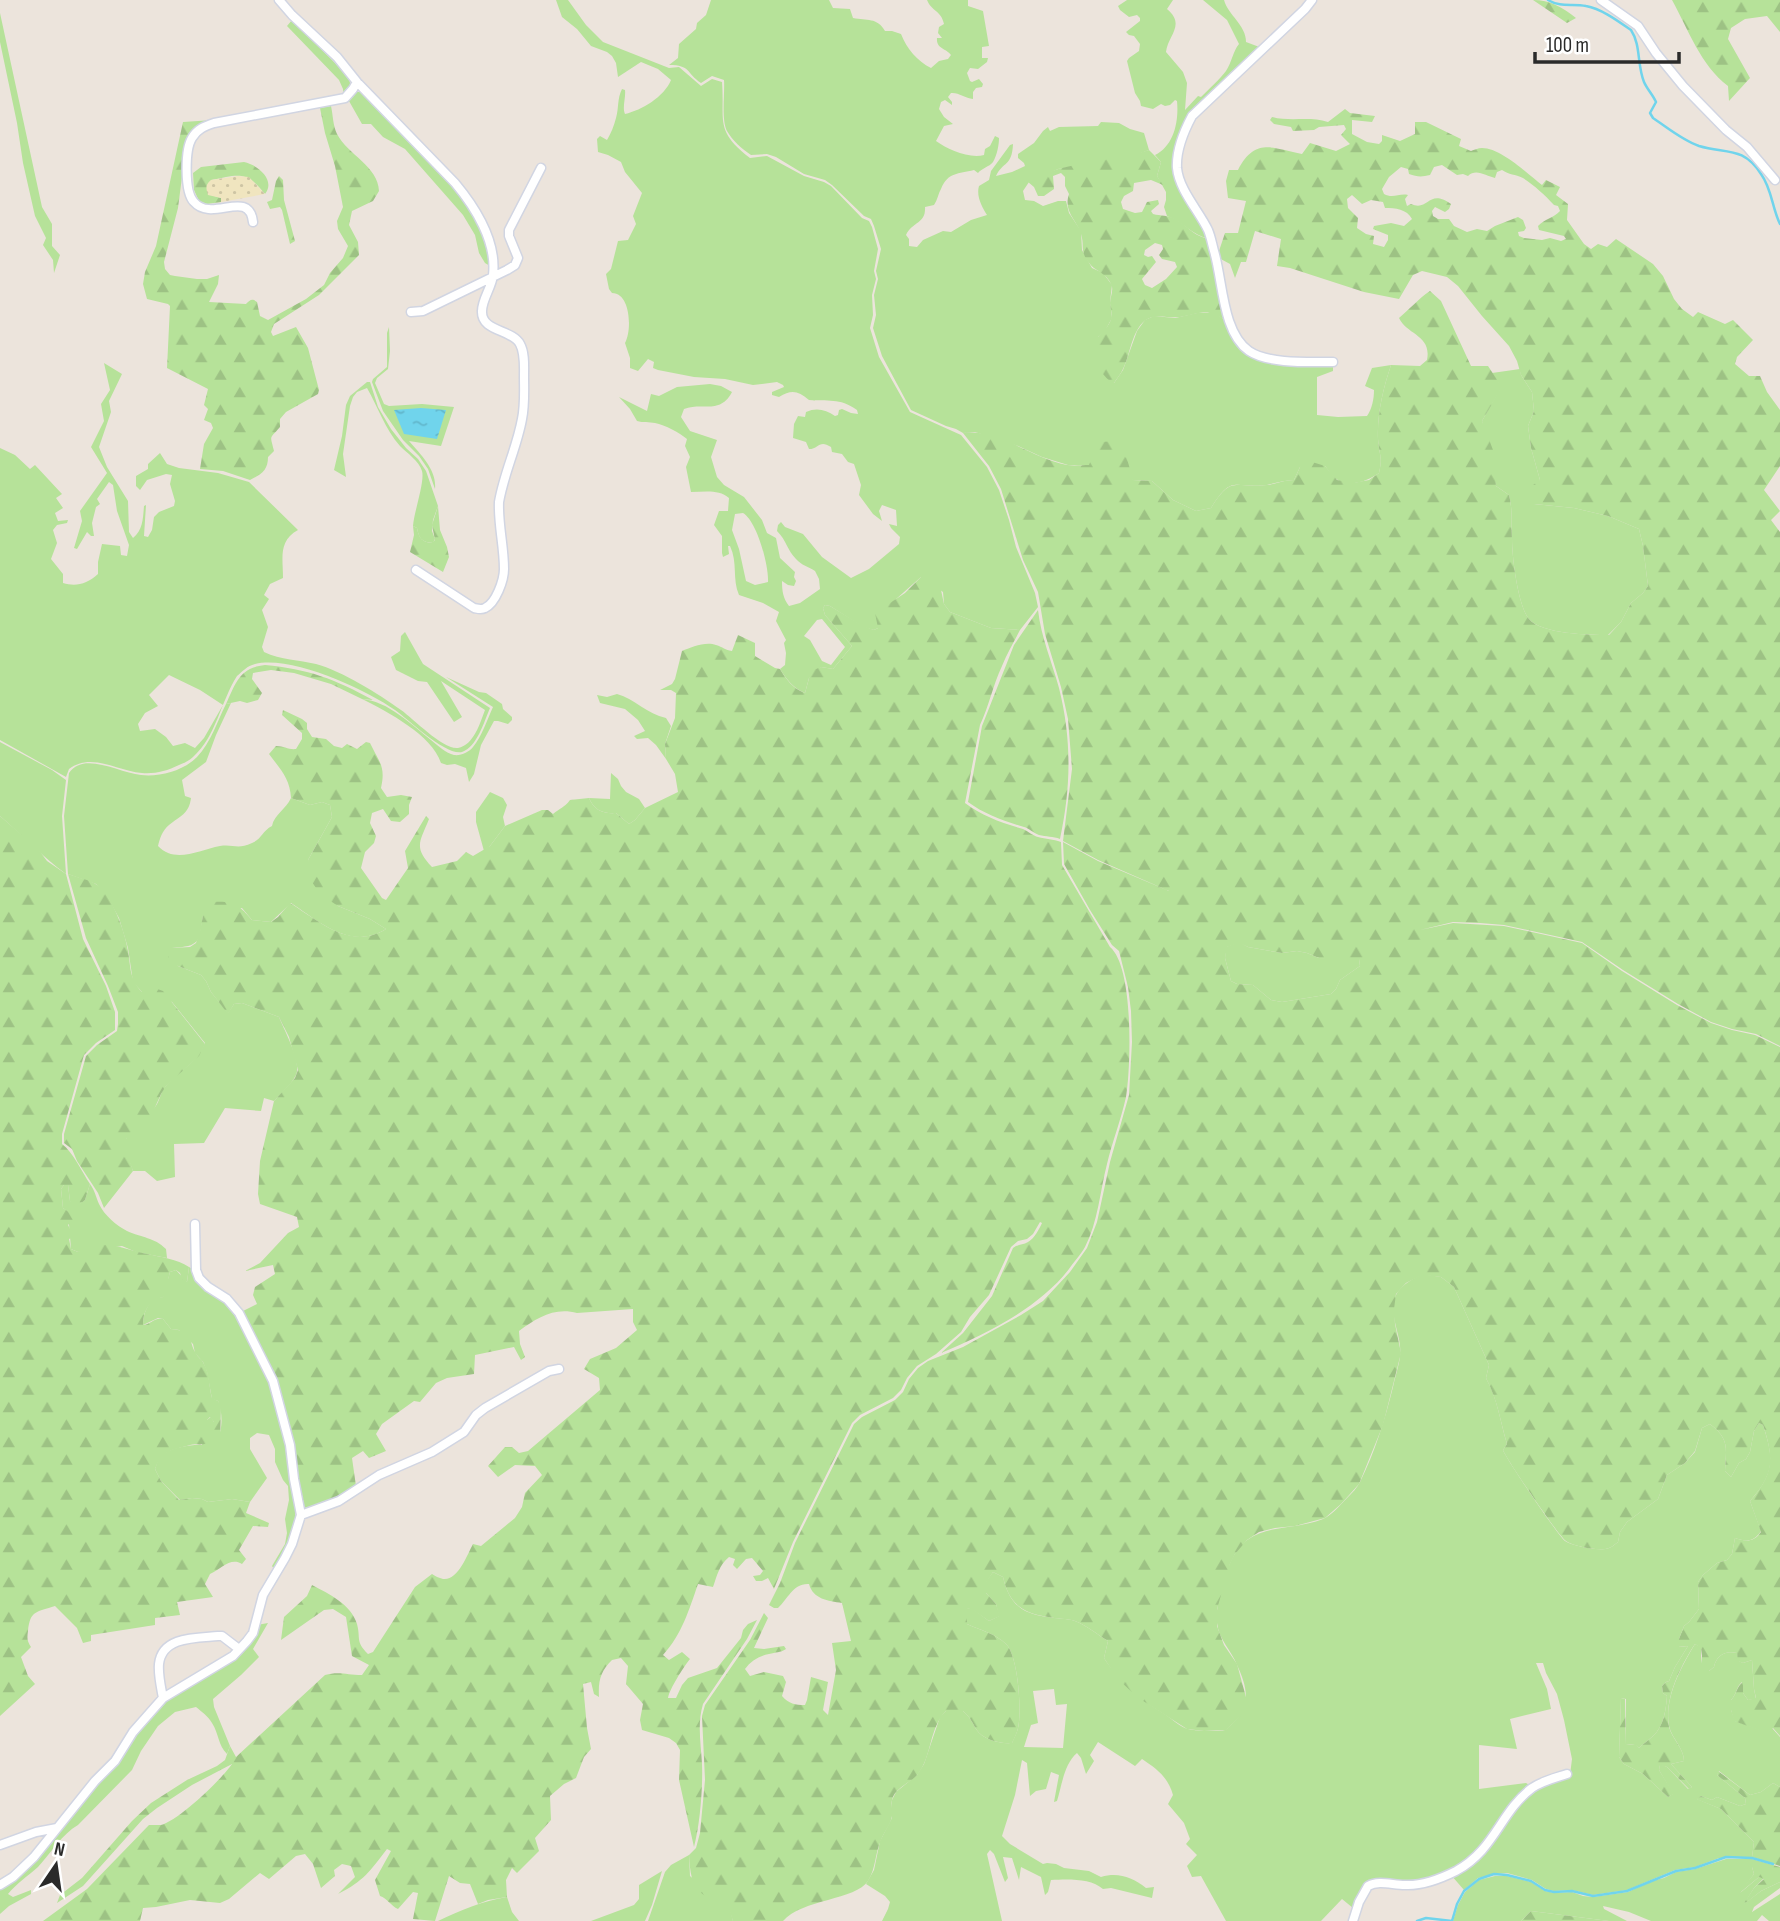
<svg xmlns="http://www.w3.org/2000/svg" width="1780" height="1921" viewBox="0 0 1780 1921" font-family="'Sofia Sans Condensed',sans-serif">
	<style>
		.grass { fill: #b6e299; fill-rule: evenodd }
		.forest { fill: url(#forest-firs); fill-rule: evenodd }
		.sand { fill: url(#sand-dots) }
		.water { fill: url(#water-ripples) }
		.lines { fill: none; stroke-linecap: round; stroke-linejoin: round }
		.stream { stroke: #70d4ec; stroke-width: 2.5 }
		.minor-casing { stroke: #d1d5e2; stroke-width: 11 }
		.minor { stroke: #fff; stroke-width: 8 }
	</style>
	<defs>
		<pattern id="forest-firs" width="22" height="20" patternUnits="userSpaceOnUse" patternTransform="scale(1.75)"><rect width="22" height="20" fill="#b6e299"/><path d="M5 1l3.5 6h-7zM16 11l3.5 6h-7z" fill="#9dc284"/></pattern>
		<pattern id="sand-dots" width="8" height="8" patternUnits="userSpaceOnUse" patternTransform="scale(1.75)"><rect width="8" height="8" fill="#f0e5bf"/><path d="M2 2h.1M6 6h.1" fill="none" stroke="#cec5a4" stroke-width="1.8" stroke-linecap="round"/></pattern>
		<pattern id="water-ripples" width="26" height="14" patternUnits="userSpaceOnUse" patternTransform="scale(1.75)"><rect width="26" height="14" fill="#70d4ec"/><path d="M2 4q2-2 4 0t4 0M15 11q2-2 4 0t4 0" fill="none" stroke="#61b6cb"/></pattern>
	</defs>
	<rect width="100%" height="100%" fill="#ece4dc"/>
	<path class="grass" d="M556 0H568L586 25 603 42 669 68 679 67 701 86 712 79 722 82C725 121 714 130 750 158L767 156 804 176 824 182 831 186 862 218 869 221 872 227 878 249 874 271 876 279 872 295 873 315 870 328 879 357 910 412 961 435 987 467 999 490 1009 520 1016 547 1035 593 1038 607 1020 630 991 628 950 612 944 604 943 592 921 577 895 600 878 622V628L874 630 863 627 830 606 825 605 823 608 825 615 852 646 833 669 821 667 809 678 805 693C793 688 787 680 780 669L785 665 786 653 784 643 786 640 776 621 779 612 763 603 739 595C732 579 738 563 730 546H728L729 554 723 557 722 553V536L714 525 719 511H728L729 498C719 489 704 492 691 492L686 467 690 457 685 446 687 439C680 433 665 425 655 423 649 422 643 423 637 421L630 409 619 397 647 411 651 394 659 396 677 387 710 384 721 386 732 392C720 415 702 402 684 409L681 417 690 431 717 440 711 457 717 477 724 485 744 497 762 520 767 533 776 538 780 558 795 572 794 577 796 581 794 586 788 585 782 581C782 591 783 598 789 606L800 603 820 589 819 579 815 571C809 567 801 565 796 559 787 550 787 541 777 531L778 525 781 522 785 527 803 534 822 557 851 578 869 569 899 544 900 537 891 528 889 524 897 526 896 510 882 505 879 511 882 521 873 514 859 495 861 485 854 464 848 462 842 454 832 452 831 447C819 439 819 449 809 449L806 442 793 438 794 424 798 416 805 417 806 412C817 407 826 410 835 416L838 415 839 410 842 409 851 413 858 414 857 410C839 397 828 402 809 400 798 391 792 389 779 397L772 395V392L784 387 783 385 777 382 753 385 725 379 694 377 658 370 653 368 654 362 648 359 638 371 630 368V358L625 343C632 331 631 293 612 293L609 289 606 274 611 269 618 241 628 240 636 224 633 216 642 193 625 172 621 162 608 155 598 152 597 139 600 136 607 140C611 133 614 126 616 118 619 108 617 99 622 89L625 90C626 98 622 107 625 114 642 110 664 97 671 80L658 69 641 62 618 77 616 63 612 56 607 52 591 46 577 29 562 17ZM743 513C757 521 769 566 768 582L755 585 746 581 739 549 732 530 735 514ZM822 619 845 647 831 665 822 661 810 640 804 636 817 620Z
		M711 0H829L833 8 850 9 853 18C867 21 877 17 885 31H892L901 34C907 49 917 61 931 68L939 61 948 59 951 55C946 48 936 49 937 38H942L938 33 939 27 944 24C941 10 932 12 927 0H968V6L983 11 989 46 982 47V58H988L987 62 978 69 970 68 967 73 970 81 972 82 979 79 983 84 982 87 976 88 973 92V99C965 98 958 92 951 93L948 97 952 102V105L945 100 941 102 939 109 944 117 953 124 944 126 936 141C947 149 969 159 984 155L985 149 990 146 995 136 999 138C999 145 997 155 993 162 989 167 982 168 978 173L974 170C958 174 948 172 941 189 938 194 938 199 934 205L925 207C926 224 913 221 906 235L909 239V246L917 247 923 240 943 231 951 232 971 220 987 215C982 207 976 196 979 186L989 180 991 171 1010 145 1013 144C1012 167 1003 161 996 176L1012 172 1025 166 1024 163 1018 158V154L1034 143 1043 131 1048 127 1050 131 1059 127 1098 126 1101 122 1119 123 1130 129 1144 133 1149 150 1133 156 1058 169 1029 182 1023 191 1025 200 1034 201 1043 206 1058 201H1066L1069 213 1081 231 1082 250 1092 268 1103 273 1112 285 1110 302 1112 318 1106 329 1098 337 1114 383 1123 370 1137 331 1145 320 1154 316 1175 318 1197 313H1215L1226 321 1260 359 1333 364V371L1317 377V415L1338 417 1367 416C1372 409 1374 399 1374 390L1365 386 1372 368 1391 365C1383 389 1377 414 1378 439 1379 455 1383 456 1379 473 1368 481 1350 488 1336 479 1332 476 1328 470 1325 466L1300 467 1294 480C1285 480 1276 483 1267 485 1233 489 1233 473 1211 508L1196 511 1173 500 1152 481 1133 480 1089 465H1068L1042 457 1018 446 975 432 963 433 956 429 946 426 911 410 882 356 873 328 876 315 874 295 878 279 876 271 881 249 874 226 871 219 864 216 832 185 825 180 804 174 776 157 767 154 751 155C742 149 732 140 727 131 721 120 725 93 724 80L712 76 701 83C686 73 691 65 669 65L678 58 679 44 696 29 697 23 706 15Z
		M1127 0H1173L1167 9C1186 25 1168 35 1166 52L1183 72 1187 83 1185 110 1198 96 1201 97C1208 90 1221 78 1226 71 1232 62 1233 51 1239 44L1227 20 1203 0H1224C1228 15 1246 25 1246 42L1262 48 1191 115 1176 162 1209 239C1192 235 1183 222 1167 216L1164 207 1166 200V192L1157 176 1161 162 1155 155C1174 146 1179 121 1177 101L1175 100 1170 105 1165 106 1161 104 1153 109 1141 106 1140 101 1135 93 1127 61 1129 58 1139 51 1140 44 1134 36 1129 35 1126 32 1140 21V18L1137 15 1129 17 1120 10 1118 6Z
		M0 13 42 207 52 224V246L60 255 54 273 53 260 43 245 46 238 35 216 23 163 17 123 0 42Z
		M292 20 348 76C352 86 350 89 344 97L343 89 339 80 287 26Z
		M357 92H360C384 114 407 137 429 161 458 191 486 222 490 266L485 263 479 253 475 235 463 215 405 149 383 137 371 124H362L349 101Z
		M389 327 390 351 388 369 377 378 375 383 384 404 389 406 422 404 454 407 441 446 409 441C421 455 437 470 435 489L428 469 419 456 403 440 383 411 372 382 373 379 387 367V333Z
		M104 363 122 374 109 401 111 412 99 447 107 467 128 501 129 532 133 538C143 530 143 518 144 506L146 505 144 536 148 537 152 530 154 517 159 512 174 506 175 501 170 484 172 475 166 474 147 480 140 490 136 486V476L148 469V464L160 453 167 464 179 468 218 473 249 482 298 530C278 541 283 558 283 578L270 584 264 595 269 599 262 610 268 627 262 647 264 652C281 660 299 660 316 664 342 671 379 694 401 710 414 719 443 750 458 748 474 745 480 723 485 710L441 681 462 717 454 722 427 682 418 681 396 670 391 657 400 651 401 636 405 632 423 664 490 708C484 722 477 747 462 752 446 756 409 720 395 710 365 689 291 655 255 664 247 666 243 671 237 676 221 701 216 737 193 757 189 761 184 763 179 765 167 771 155 774 142 773 117 771 92 752 69 769L66 777 0 740V448L15 455 30 469 35 465 62 494 56 498 63 508 55 513 58 521 68 520 67 523 57 525 53 530 57 543 51 559 63 574V583C76 587 87 584 98 574V562L102 544 120 546 121 555 127 556 129 545 117 511 113 485 109 482 97 499 100 504 96 507 92 523 94 536H91L87 532 77 549 74 548 82 521 80 511 107 473 91 447 104 421 101 404 110 390ZM169 675 200 690 223 705 204 738 195 748 185 743 173 746 166 737 155 729 140 731 138 724 145 713 158 706 149 695Z
		M1520 369 1521 375 1532 392 1534 411 1528 426 1531 448 1540 480 1534 504 1574 508 1608 516 1639 529 1643 546 1648 586 1643 593 1631 603 1621 622 1608 635C1590 635 1541 634 1529 619 1518 606 1512 557 1512 539 1511 524 1513 511 1509 495L1496 486 1482 421 1501 387 1492 373Z
		M367 382H370L378 407 391 429 406 448 418 459 426 471 438 506 433 520 432 531 435 539 433 543C421 542 419 538 417 528L413 526C414 512 425 481 422 471 419 461 407 453 400 446 385 429 378 407 367 388L357 392 353 397 350 406 343 454 346 477 334 470 342 436 346 405 350 396Z
		M446 677 479 692 486 693 502 704 503 709 512 717V720L508 724 498 721H494L481 745 474 774 469 782 466 768 455 764 447 765 441 763C432 735 388 712 362 699 388 701 412 725 431 740 438 746 446 753 454 755 461 756 469 752 473 747 482 736 487 720 493 707Z
		M617 694C635 699 647 714 666 718L671 726 665 744 666 759 656 745 648 738 637 739 634 736 645 731 638 720 625 709 600 703 597 695 607 697Z
		M231 703 216 735 206 762 182 780 185 796 191 798C189 814 180 816 169 825 162 831 160 838 158 846 175 864 199 850 220 846 234 844 237 850 252 843 262 839 262 831 272 826 274 815 286 809 291 798L310 805 322 802 330 805 332 817 308 860 338 906 370 919 386 929C351 951 320 922 291 903L271 922 252 920 242 908 203 916C199 943 200 946 172 948L178 966 201 975 206 981 211 992 228 1013 234 1004 242 1003 279 1017C284 1030 302 1062 296 1075 291 1085 281 1093 274 1101L264 1098 261 1111 225 1108 204 1143 174 1144 175 1177 157 1181 145 1171H133C130 1162 123 1148 126 1139 130 1126 148 1118 155 1107 160 1101 160 1093 165 1087 179 1070 194 1066 205 1043L172 1002 142 992 133 982 128 948 119 918 109 900 96 884 68 874 64 816 69 773C84 751 119 773 141 775 160 777 183 771 197 757 211 742 217 722 226 704Z
		M0 742 52 770 66 780 62 816 66 874C43 857 22 835 0 816Z
		M611 773 618 779 621 786 626 792 639 799 645 808 635 820 629 824 616 813C603 814 594 810 589 798L610 799Z
		M490 792 503 798 507 805 503 817 505 826 490 846 484 851 476 822V812Z
		M1239 942 1248 947 1282 953 1297 951 1307 953 1319 958 1359 959 1360 966 1340 980 1336 989 1331 994 1282 1002 1271 1000 1253 985 1237 984 1231 981 1225 958 1226 947Z
		M90 1184C95 1191 96 1197 99 1204 104 1215 117 1226 127 1231 142 1238 154 1237 166 1249L167 1258 136 1252 122 1246 78 1252 71 1249 68 1212 63 1208 61 1189 64 1185H68L70 1201 78 1205 85 1200Z
		M189 1267 194 1270 196 1280 200 1285 215 1294 229 1306 248 1337 270 1382 289 1447 295 1509V1526L287 1547 274 1569 272 1566 285 1544 287 1533 285 1519 289 1500 288 1486 283 1480 275 1462V1449L269 1435 257 1433 250 1438V1449L267 1478 250 1502 232 1499 208 1502 202 1499 192 1498 180 1500 161 1481 155 1469C157 1463 159 1456 165 1453 172 1448 193 1444 202 1445L207 1420 211 1417 214 1422 216 1441C223 1431 223 1413 218 1401L212 1399 207 1372 203 1362 195 1353 193 1344 179 1330 171 1329 163 1319 158 1318 143 1325C143 1313 149 1297 163 1297L170 1272 176 1270 187 1282Z
		M1422 1274 1441 1277 1454 1287 1489 1365 1486 1378C1498 1400 1500 1421 1507 1444L1503 1450C1505 1457 1559 1537 1565 1541 1573 1546 1600 1552 1609 1548 1612 1547 1615 1544 1618 1542L1620 1532 1627 1522 1658 1499 1667 1475 1685 1463 1695 1452 1702 1428 1710 1424C1730 1439 1726 1449 1725 1471L1731 1477 1739 1463 1746 1459 1750 1452 1754 1431 1759 1423 1763 1425C1774 1459 1775 1473 1750 1501L1761 1531C1754 1542 1746 1542 1735 1538L1732 1554 1727 1560 1717 1563 1703 1575 1698 1582 1699 1609 1689 1622 1684 1626 1679 1639V1647L1688 1646 1675 1667 1669 1681 1666 1682 1662 1686 1663 1693 1667 1696C1666 1709 1664 1726 1653 1736 1649 1740 1644 1743 1639 1748L1634 1744 1626 1745V1699L1621 1698 1619 1757 1624 1764 1643 1774 1668 1797 1673 1794 1659 1770 1660 1764 1667 1767 1688 1789 1692 1787 1671 1764 1684 1761C1684 1748 1672 1739 1669 1726 1664 1698 1681 1667 1695 1644L1701 1647V1671H1709L1714 1667C1716 1656 1725 1650 1737 1653L1739 1661 1743 1663 1752 1660 1754 1689 1756 1699 1748 1700 1743 1693 1742 1682C1736 1687 1737 1694 1731 1700V1710L1735 1721 1767 1732 1772 1728 1780 1737V1787L1773 1783 1761 1792 1750 1795 1719 1771 1717 1775 1745 1798 1746 1804 1740 1806 1717 1797 1712 1800 1701 1796 1697 1799 1721 1809 1754 1842 1752 1857 1719 1858 1695 1867 1675 1870 1627 1890 1593 1895 1572 1890 1554 1891 1546 1889 1532 1880 1507 1873 1494 1874 1478 1878 1464 1890 1451 1875C1469 1866 1485 1852 1497 1836 1509 1820 1517 1801 1534 1789 1544 1782 1558 1779 1570 1775L1572 1759 1564 1720 1557 1694 1546 1673 1543 1663H1536L1547 1689 1551 1709 1510 1719 1517 1749 1479 1745V1789L1526 1783 1531 1786 1514 1802 1482 1847 1465 1862 1444 1874 1422 1881 1401 1883 1380 1881 1368 1882 1361 1889 1353 1908 1342 1899 1321 1921H1226L1201 1876 1192 1877 1187 1866 1197 1855 1186 1844 1190 1839 1184 1823 1168 1804 1173 1795C1168 1777 1157 1769 1142 1759L1135 1766 1098 1742 1090 1755 1094 1761 1086 1774 1081 1758 1077 1753C1064 1764 1062 1785 1057 1801L1054 1802 1059 1775 1051 1772 1046 1789 1036 1791 1030 1796 1027 1763 1022 1760 1015 1795 1002 1836 1010 1844 1043 1864 1047 1863 1056 1864 1064 1868 1089 1871 1101 1877C1118 1872 1132 1877 1146 1888L1154 1887 1152 1898 1111 1888 1103 1889C1091 1878 1067 1879 1051 1880L1048 1892 1045 1895 1041 1877 1021 1867 1019 1880 1012 1858 1003 1857 1008 1878 1005 1882 994 1854 990 1850 987 1854 1002 1921H882L888 1909 890 1902 885 1896 866 1884 874 1870 880 1841 892 1818V1800L896 1792 917 1775 924 1764 940 1717 946 1711H963C970 1717 972 1722 976 1729 983 1740 1000 1744 1012 1743 1014 1738 1017 1733 1018 1728 1022 1712 1018 1655 1006 1644 996 1634 980 1630 967 1624V1608L973 1609 989 1621 999 1616 996 1604 986 1593 985 1583 993 1572 1003 1577C1009 1603 1021 1614 1048 1617 1056 1619 1067 1618 1075 1621 1086 1625 1098 1635 1108 1641L1104 1658C1122 1685 1139 1698 1166 1715 1172 1719 1180 1727 1188 1729 1196 1731 1218 1732 1225 1730 1227 1729 1232 1724 1233 1723 1252 1707 1247 1686 1237 1665 1231 1650 1219 1640 1217 1623 1215 1605 1224 1577 1231 1561 1250 1520 1288 1533 1323 1519 1332 1515 1340 1505 1347 1498 1352 1493 1357 1488 1360 1482 1375 1452 1385 1419 1393 1387 1395 1377 1399 1366 1400 1356 1403 1336 1386 1313 1397 1293 1403 1284 1413 1279 1422 1274ZM1054 1689 1056 1705 1067 1704 1063 1748 1024 1747 1031 1725 1038 1723 1033 1691Z
		M268 1623 253 1649 259 1657 241 1675 213 1699 214 1707 230 1746 227 1754C218 1745 219 1734 212 1723 208 1716 202 1712 196 1707L175 1712 158 1726 141 1751 132 1770 78 1825C62 1834 51 1853 38 1867 28 1876 17 1883 8 1894L13 1897 31 1890V1894L9 1906 0 1914V1888L15 1878 164 1699 234 1658 257 1625Z
		M689 1855 690 1876 730 1909 733 1921H648L665 1872 671 1865Z
		M1726 1859H1752V1867L1754 1874 1740 1893 1759 1877 1764 1878 1754 1888 1744 1904 1761 1891 1780 1882V1888L1754 1907 1752 1912 1780 1894V1921H1769L1762 1915 1757 1921H1651L1629 1912 1603 1906 1604 1909 1627 1921H1609L1531 1911 1521 1921H1453L1458 1905 1465 1892 1479 1880 1495 1876H1507L1531 1882 1545 1891 1554 1893 1572 1892 1583 1896 1593 1897 1628 1892 1652 1881 1664 1878 1676 1872 1695 1869Z
		M662 1871 652 1905 645 1921H591L634 1905 639 1899V1885Z
		M507 1897 512 1912 519 1921H438C461 1910 482 1901 507 1897Z"/>
	<path class="forest" d="M1533 0C1550 0 1562 7 1576 18L1567 23Z
		M1672 0H1780V32L1767 16 1745 19 1731 28 1728 39 1750 78 1729 101 1728 86C1701 66 1688 29 1672 0Z
		M331 106C333 115 333 126 337 134 348 155 378 166 379 191L373 201 352 211 349 225 358 242 359 255 319 295 274 324 271 332 273 336 296 327 308 348 319 390 318 394 286 412 280 419V427C269 440 270 434 274 451L268 457C268 470 262 474 250 480L223 471 200 469 204 444 213 428 211 423 204 420 208 409 204 405 208 389 167 368 170 306 168 304 147 299 143 284 145 272 156 246 183 122 213 120 195 128 187 138 178 208 164 262 165 269 170 275 175 276 197 279H207L219 275 218 284 209 302 246 304C250 300 252 298 257 302L260 316 268 320 306 299 324 285 330 273 343 258 348 246 338 229 337 221 343 207 335 166 325 133 320 108Z
		M1345 109 1350 113 1375 116 1372 122 1352 120V134L1367 142 1379 144 1382 141V135L1400 141 1415 134V122H1426L1461 139 1459 146 1471 151C1474 150 1478 148 1482 148 1501 148 1528 174 1542 185L1546 180 1560 187 1556 195 1568 204 1567 220 1584 244 1591 249 1598 244 1607 247 1616 239 1653 264 1663 276 1674 299 1682 309 1693 317 1698 312 1725 324 1733 320 1753 340 1737 357 1735 364 1749 376H1760L1767 392 1780 410V466L1764 490 1780 511 1771 520 1780 532V1046L1756 1034 1732 1029 1711 1022 1678 1004 1623 970 1582 942 1504 925 1480 923 1453 922 1420 930 1453 923 1504 926 1582 943 1622 971 1677 1005 1711 1023 1732 1030 1755 1035 1780 1047V1736L1773 1728 1767 1733 1734 1721 1731 1710V1700C1737 1694 1736 1687 1743 1682V1693L1748 1700 1756 1698 1754 1689 1752 1660 1743 1663 1738 1661 1737 1653C1725 1650 1716 1656 1714 1667L1709 1671H1700L1702 1656 1701 1648 1695 1644C1680 1667 1664 1699 1669 1727 1672 1739 1684 1748 1684 1761L1671 1764 1692 1787 1689 1789 1667 1767 1660 1765 1659 1770 1674 1794 1668 1797 1643 1774 1624 1764 1619 1757 1621 1698 1625 1699 1626 1745 1635 1744 1639 1748C1644 1743 1649 1740 1653 1736 1664 1726 1666 1709 1667 1696L1663 1693 1662 1686 1666 1682 1669 1681 1675 1667 1688 1646 1678 1647 1679 1639 1684 1626 1689 1622 1699 1609 1698 1582 1703 1575 1717 1563 1727 1560 1732 1554 1735 1538C1746 1542 1754 1542 1761 1532L1750 1501C1774 1474 1774 1458 1763 1425L1759 1423 1754 1431 1750 1452 1746 1459 1739 1463 1731 1477 1725 1471C1726 1449 1730 1439 1710 1424L1702 1428 1695 1451 1685 1463 1667 1475 1658 1499 1627 1522 1620 1532 1618 1542C1615 1544 1612 1547 1609 1548 1600 1552 1573 1546 1566 1541 1559 1537 1505 1457 1503 1450L1507 1444C1500 1420 1498 1401 1486 1378L1489 1365 1454 1287 1441 1277 1422 1275 1406 1283 1396 1294 1394 1309 1395 1324 1401 1353 1383 1425 1359 1484 1341 1504 1325 1518 1295 1526 1275 1528 1259 1532 1247 1540 1235 1554 1230 1564 1217 1609V1626L1224 1645 1237 1664 1247 1701 1243 1714 1226 1730 1204 1731 1187 1729 1137 1697 1117 1678 1104 1658 1108 1641C1098 1635 1086 1625 1075 1621 1066 1618 1056 1619 1048 1617 1021 1613 1009 1603 1003 1577L993 1572 986 1583V1593L996 1604 1000 1616 989 1621 973 1610 967 1608V1624C980 1630 996 1634 1006 1644 1018 1655 1022 1712 1018 1728 1017 1733 1014 1739 1012 1743 1000 1744 983 1740 976 1729 972 1722 970 1717 963 1711H946C929 1728 932 1756 918 1774 911 1783 894 1788 892 1800 891 1805 893 1811 892 1816 891 1824 884 1832 881 1840 875 1853 876 1868 868 1881 856 1900 802 1899 783 1921H733L729 1909C698 1892 691 1893 689 1855L696 1848 700 1833 705 1780 702 1716 705 1705 750 1640 764 1613 768 1618 754 1648 764 1649 784 1646 786 1649C780 1653 776 1652 769 1654 759 1656 751 1661 745 1669L750 1676 764 1672 783 1676 786 1682 782 1696C789 1704 795 1705 805 1705L807 1700 811 1677 828 1682 823 1710 828 1715 836 1670 832 1643 851 1641 842 1603C828 1601 813 1599 809 1584 793 1583 788 1599 778 1608H774L769 1605 780 1583 795 1543 854 1424 862 1417 895 1400 903 1392 909 1379 918 1368 928 1361 963 1347 1021 1315 1043 1301 1070 1272 1087 1248 1097 1222 1110 1162 1129 1095 1132 1042 1131 1011 1128 987 1119 951 1112 945 1090 910 1064 864 1063 842 1098 861 1169 891 1098 860 1063 841 1072 769 1068 719 1061 687 1045 634 1038 592 1023 560 1001 489 989 466 963 433C1000 429 1031 458 1067 465 1074 466 1082 465 1089 465L1098 442 1122 441 1133 480 1152 481 1173 500 1196 511 1211 508C1232 474 1234 489 1267 485 1276 484 1284 480 1294 480L1300 467 1309 461 1325 466 1337 480 1353 483 1369 480 1379 473C1383 456 1379 455 1378 439 1377 414 1383 389 1391 365L1420 366 1427 360C1432 335 1407 335 1399 318 1410 309 1418 299 1430 291L1441 301 1471 366H1488L1502 387 1482 421 1493 450 1496 486 1509 495C1513 511 1511 523 1512 539 1512 557 1518 606 1529 619 1541 634 1590 635 1609 635L1621 622 1631 603 1643 593 1648 586 1643 546 1639 529 1608 516 1574 508 1534 504 1529 493 1533 485 1540 480 1531 448 1528 426 1534 411 1532 392 1521 375 1517 361 1509 346 1482 316 1458 286 1447 277 1422 271 1413 275 1399 299 1364 292 1290 268 1277 266 1281 239 1255 231 1246 262H1241L1235 278 1230 264 1217 257 1225 233H1238L1246 201 1228 198 1226 181 1229 170H1238C1255 137 1273 148 1302 154L1310 143 1336 151 1350 144 1341 135 1346 129 1344 125 1319 127 1314 130 1293 131 1291 127 1274 124 1270 120 1272 117C1291 122 1310 116 1328 122ZM1442 165 1457 175 1463 174 1468 176C1476 168 1486 176 1495 178L1497 172 1502 170C1509 175 1515 174 1523 178 1534 185 1545 195 1554 205L1558 206 1560 211C1554 218 1544 219 1538 226L1539 230 1564 236 1566 239 1561 241 1550 238 1542 240 1524 238 1519 236 1518 232 1524 231 1526 228 1523 220 1518 217 1495 226 1487 231 1477 229 1467 232 1454 226 1449 219H1438L1433 216 1432 211 1435 207 1445 212 1449 209 1451 204C1428 188 1429 212 1411 204L1407 206 1405 199 1408 195C1399 193 1393 199 1384 194L1382 189 1389 177 1401 167 1408 169 1409 174C1417 177 1422 177 1430 175L1434 167ZM1352 195 1362 204 1371 200 1383 202 1385 208C1395 208 1407 209 1412 219L1404 226 1391 223 1374 226 1373 229 1388 235V240L1384 247 1373 244 1374 236 1366 234 1357 228 1358 218 1348 208 1347 199ZM1239 943 1248 947 1282 953 1297 951 1307 953 1319 958 1332 960 1359 959 1360 966 1340 980 1336 989 1331 994 1282 1002 1271 1000 1253 985 1237 984 1231 981 1225 958 1227 947Z
		M1149 150 1161 162 1157 176 1163 185 1151 180 1134 183 1133 191 1124 196 1121 202 1123 209 1135 213 1142 212 1147 202 1158 200 1159 204 1151 211 1153 214C1161 216 1168 215 1175 219 1190 227 1191 235 1209 239L1226 321C1209 309 1204 312 1185 316 1174 319 1162 315 1152 317 1132 323 1131 354 1123 369 1121 374 1117 378 1114 383 1100 377 1088 351 1098 337 1102 331 1109 327 1111 319 1113 314 1110 308 1110 303 1110 298 1113 292 1112 287 1108 273 1096 272 1090 264 1079 251 1085 247 1081 234 1077 220 1063 212 1069 194L1065 186V177L1061 173 1053 176 1054 189 1044 196H1038L1034 187 1028 182C1064 160 1110 163 1149 150ZM1155 243 1162 245 1163 249 1159 255 1162 259 1175 262 1177 267 1166 279 1152 288 1145 285 1142 279 1156 262 1152 256 1148 257 1144 255 1145 250Z
		M244 162C258 165 276 180 265 194 246 170 239 175 211 180L208 194 221 198V202L207 204 199 201 194 190 193 173 201 167Z
		M279 176 283 180 284 200 295 241 290 244 282 210 280 207 270 209 267 202 272 200 276 181Z
		M438 506 440 530 447 547 449 557 443 572 410 552 414 535 413 526 417 528C419 538 422 542 432 543L435 540 432 525Z
		M930 574 938 576 944 604 950 612 991 628 1020 630C1014 642 1007 653 1002 666 993 685 989 706 980 725L965 803C982 816 1002 823 1023 829 1028 831 1033 836 1038 837 1046 839 1053 839 1061 842L1062 865 1110 947C1134 967 1131 1067 1126 1097 1121 1120 1112 1142 1107 1164 1100 1191 1098 1222 1085 1247 1081 1254 1074 1262 1069 1269 1039 1308 986 1334 941 1353L963 1333 992 1296 1013 1248C1018 1244 1023 1245 1028 1242 1035 1238 1039 1229 1042 1223L1040 1222 1033 1234 1027 1239 1018 1241 1011 1247 989 1295 970 1317 961 1332 936 1354 917 1366 907 1378 901 1390 893 1398 860 1415 852 1423 793 1542 774 1589 768 1578 762 1581H756L753 1576 760 1575 763 1571 752 1558 746 1559 737 1569 733 1565 735 1559 729 1557C719 1565 717 1576 713 1587L698 1584C689 1610 682 1634 663 1655L669 1660 682 1652 690 1659C683 1668 670 1688 668 1698H676L682 1685 688 1678 717 1668 741 1638 743 1630 748 1624 757 1620 747 1639 703 1704C697 1724 701 1744 702 1764 703 1787 700 1825 694 1847L679 1780 680 1750 676 1743 669 1738 642 1730 640 1720 643 1704 626 1684 628 1666 621 1658 612 1660C601 1671 598 1680 599 1697L594 1694 591 1682 583 1684 587 1728 591 1749 584 1757 576 1778 564 1784 550 1796 551 1820 535 1838 539 1851 517 1873 512 1868 506 1880 507 1897 488 1900 478 1904 470 1884 460 1883 449 1876 435 1921 413 1919 418 1893 413 1892 398 1909C391 1906 387 1898 380 1896L375 1880 391 1851 387 1849C370 1871 364 1881 338 1894L355 1877 351 1866 342 1864 334 1870 335 1876 321 1888 313 1864 305 1854 296 1856 269 1879 260 1873 229 1899 220 1903 190 1900 156 1907 143 1908 140 1921H43L87 1889 149 1825C153 1825 157 1825 161 1825 178 1821 222 1779 232 1764L192 1785 157 1808 143 1819 83 1886 57 1903 60 1895 82 1878 132 1821 151 1803 187 1780 217 1766 225 1760 230 1746 236 1757 325 1675C339 1671 347 1675 362 1675L369 1665 352 1656 346 1617 333 1609 324 1610 281 1640 284 1617 307 1596 312 1585C329 1594 351 1604 357 1624 361 1639 355 1641 368 1654L373 1652 415 1587 432 1574C435 1576 439 1578 443 1579 458 1581 467 1555 473 1544L481 1546 515 1518 522 1507 525 1493 542 1475 535 1466 515 1465 498 1477 488 1466 505 1447H512L519 1453 528 1451 600 1390 599 1378 584 1369 590 1359 616 1348 637 1330 633 1322V1309L577 1313C554 1307 537 1318 519 1331L520 1344 525 1357 521 1360 514 1347 475 1355 474 1374 447 1378 436 1383 420 1402 414 1401 382 1424 376 1434 386 1451 369 1458 363 1451 352 1458 356 1486 328 1501 302 1509 286 1420 241 1312 257 1304 253 1295 255 1287 275 1274 273 1265 245 1271 260 1263 288 1233 299 1227 297 1217 260 1204 258 1194 260 1161 274 1101 295 1078 298 1070 289 1037 279 1017 242 1003 234 1004 228 1014 211 992 206 981 201 975 178 966 168 958 172 948 190 947 196 943 200 931 203 916 214 902C234 901 239 905 252 920L271 922 278 917 290 903C319 921 351 951 386 929L370 919 338 906 320 894 310 879 308 860 332 817 330 805 322 802 310 805 291 798C290 779 281 770 269 754L276 746C284 746 289 750 296 749L302 739V733L282 715 283 710 302 719 307 723V729L312 737 326 739 334 746 342 748 347 744 357 749 366 742 370 743C379 762 386 766 381 788L387 797 401 795 412 797 409 805V814L400 822 391 821 383 809 372 813 370 823 376 836 374 843 365 852 361 868 382 898 386 900 408 868 405 851 426 816 429 819C420 842 413 847 432 867L457 861 466 852 473 856 490 846 505 826 542 810H548L553 814C560 808 564 808 570 800L589 798C594 810 603 814 616 813L629 824 635 820 645 808 678 792 675 774 666 759 665 744 675 718 676 693 671 690H660L672 684 675 679 682 651C691 647 706 641 716 645 723 647 725 650 732 651L738 635 755 643V656L775 668 780 669C787 680 792 688 805 693L811 671 821 667 833 669 852 646 825 615 823 608 825 605 830 606 863 626 874 630 878 628 875 613 905 593 921 577Z
		M1038 610C1041 637 1052 662 1059 688 1072 740 1071 787 1060 839 1053 836 1046 837 1039 835 1033 833 1029 828 1024 827 1004 821 984 814 968 802L982 726 1014 645Z
		M265 665C308 669 335 679 373 700L362 699 331 684 294 673 271 670 253 673 252 679 262 693 258 700 247 703 240 701 226 704C236 683 239 668 265 665Z
		M0 816 38 849 47 861 66 874 83 939 106 986 115 1012V1030L96 1043 84 1055 62 1134V1144C73 1152 82 1172 90 1184L85 1200 74 1209 70 1201 68 1185H64L61 1189 63 1208 76 1217 68 1225 70 1229 76 1232 74 1237 69 1239 71 1249 78 1252C102 1237 123 1249 147 1254 161 1257 177 1259 189 1267L187 1282 182 1279 180 1273 176 1270 170 1272 168 1280 173 1282V1285L168 1289V1296C152 1298 143 1308 143 1325 150 1325 154 1317 163 1319L171 1329C197 1332 186 1339 197 1355 202 1362 200 1356 204 1364 210 1374 209 1388 212 1398L218 1401 221 1406 220 1443 216 1441 214 1445V1422L210 1417 207 1420V1443C200 1446 196 1443 190 1445 172 1450 162 1450 155 1469L161 1481 179 1500 192 1498 202 1499 208 1502 232 1499 250 1502 246 1513 269 1523 268 1527 253 1526 239 1550 246 1559 242 1564C230 1557 222 1569 210 1574L205 1584 213 1597 177 1602 180 1615 155 1618V1625L91 1635V1641L83 1643 77 1628 55 1606C37 1612 30 1610 28 1631 27 1638 27 1641 31 1647L21 1657 28 1676 35 1684 0 1716Z
		M68 874C76 877 86 879 94 883 112 893 125 932 128 951 131 968 129 978 142 992L152 987 163 991 205 1044 199 1056 166 1086 161 1094 152 1114 134 1128 126 1139V1148L133 1171 104 1208 98 1193 77 1161 72 1149 64 1143V1134L86 1056 97 1045 117 1031 118 1024V1012L108 986 86 938Z
		M1718 1771 1750 1795 1761 1792 1773 1783 1780 1787V1866L1752 1857 1754 1842 1721 1809 1696 1799 1701 1796 1712 1800 1717 1797 1740 1806 1746 1804 1745 1798 1717 1775Z
		M1752 1859 1780 1867V1882L1761 1891 1742 1906 1754 1888 1764 1879 1759 1877 1736 1896 1754 1874 1752 1867Z
		M1531 1911 1609 1921H1521Z"/>
	<path class="sand" d="M238 176 249 177 265 194 221 202V198L208 195C206 188 205 185 211 180Z"/>
	<path class="water" d="M421 408 446 410 437 439 404 434 394 410Z"/>
	<g class="lines">
		<path class="stream" d="M1548 0C1561 8 1573 3 1586 6 1602 9 1618 21 1631 30 1641 45 1637 65 1644 82 1647 89 1653 95 1656 102L1650 113 1653 118C1668 128 1682 140 1699 146 1726 154 1743 146 1761 174 1772 189 1772 208 1780 224
			M1417 1921 1426 1918 1452 1921 1457 1904 1464 1891 1479 1879 1494 1874 1507 1875 1531 1881 1545 1890 1554 1892 1572 1891 1593 1896 1627 1891 1676 1871 1695 1868 1726 1857 1752 1858 1773 1864"/>
		<g class="minor-casing">
			<path id="minor" d="M279 0 292 15 337 57 357 82 455 183C475 207 497 242 493 275 492 287 482 299 482 311 481 332 512 329 520 344 525 353 524 366 524 376 524 390 525 405 522 419 517 447 504 473 499 502 498 524 504 546 504 569 504 580 496 603 485 608 481 610 479 609 474 608L416 570
				M1312 0 1305 9 1192 116C1184 131 1176 151 1177 168 1179 190 1199 211 1208 230 1211 237 1212 244 1214 251 1223 281 1222 332 1249 351 1268 364 1309 362 1333 362
				M1601 0 1638 26 1656 53 1683 86 1726 130 1747 147 1775 180
				M253 222C249 188 212 223 194 202 184 192 185 149 192 138 197 129 205 126 214 123L345 98 353 89 357 82
				M411 312 423 311 507 270 515 265 518 258 509 236V230L541 168
				M301 1515 339 1501 379 1475 432 1452 464 1432 476 1415 485 1408 549 1371 559 1369
				M163 1698C161 1687 158 1675 159 1664 162 1636 197 1638 218 1636H222L239 1649
				M0 1845 36 1832 57 1828
				M0 1885 13 1877 34 1857 95 1781 115 1761 133 1732 163 1698 233 1656 247 1641 253 1633 263 1595 285 1558 292 1544 301 1515 294 1479 290 1445 273 1381 239 1313 227 1299 208 1287 199 1278 196 1270 195 1224
				M1353 1921 1359 1902 1368 1886C1379 1880 1392 1885 1405 1885 1423 1886 1440 1879 1456 1871 1495 1850 1500 1812 1532 1788 1542 1781 1555 1778 1567 1774"/>
		</g>
		<use href="#minor" class="minor"/>
	</g>
	<g transform="translate(56 1865) rotate(13)" stroke="#ffffff" stroke-width="5" paint-order="stroke">
	<path d="M0-5L12 26L0 18L-12 26Z" fill="#2a2a2a"/>
	<text y="-10" font-size="19" font-weight="bold" text-anchor="middle" fill="#2a2a2a">N</text>
	</g>
	<path d="M1535 52v10h144v-10" fill="none" stroke="#2a2a2a" stroke-width="3.5"/>
	<text x="1546" y="52" font-size="21" fill="#2a2a2a" stroke="#ffffff" stroke-width="5" paint-order="stroke">100 m</text>
</svg>
